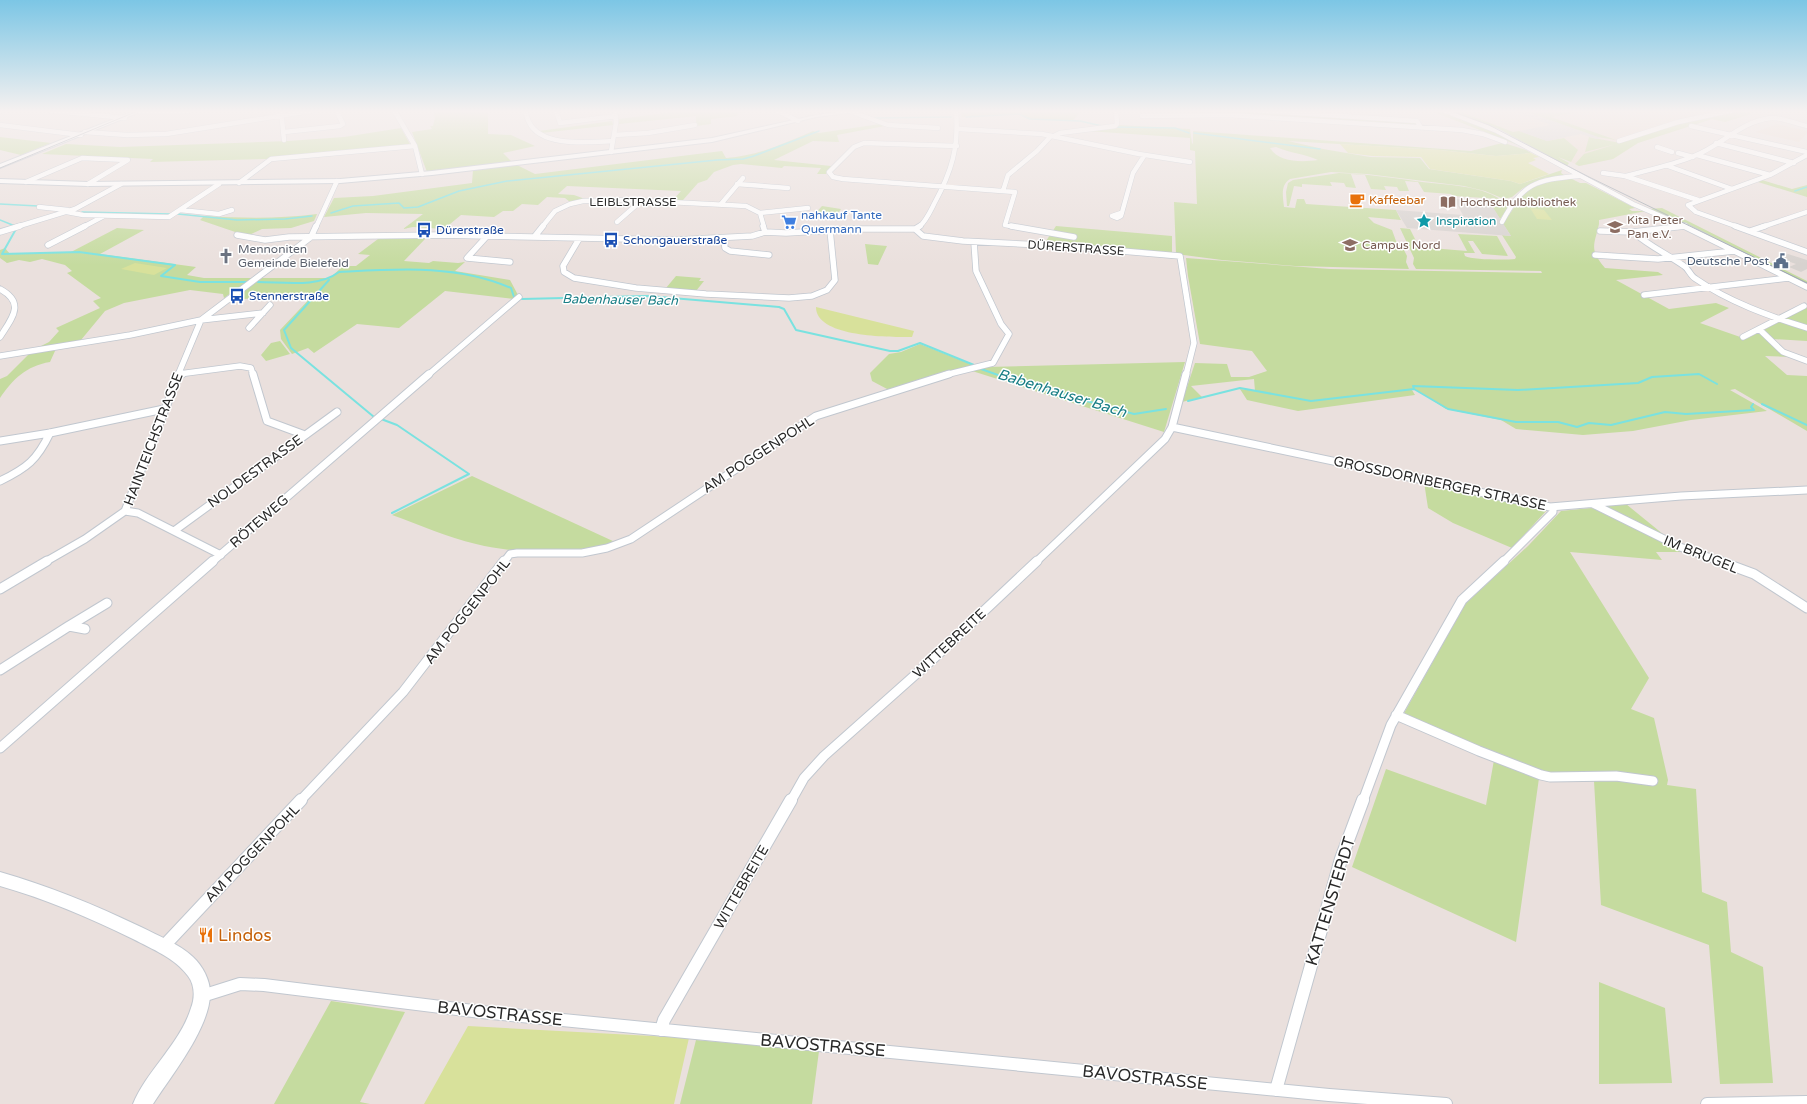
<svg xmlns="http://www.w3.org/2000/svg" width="1807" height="1104" viewBox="0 0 1807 1104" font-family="'Varela Round',sans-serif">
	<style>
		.education { fill: #ead9ce }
		.green { fill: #c5db9f; fill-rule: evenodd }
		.pitch { fill: #d8e19b }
		.plaza { fill: #d7d2cf }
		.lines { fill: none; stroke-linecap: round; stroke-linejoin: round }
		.stream-far1 { stroke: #7ae2e0; stroke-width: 1.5 }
		.stream { stroke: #7ae2e0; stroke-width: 2 }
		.minor-far4-casing { stroke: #c1c7cf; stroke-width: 5.5 }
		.minor-far3-casing { stroke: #c1c7cf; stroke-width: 7 }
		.minor-far2-casing { stroke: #c1c7cf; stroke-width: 9 }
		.minor-far1-casing { stroke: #c1c7cf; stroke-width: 11 }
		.minor-casing { stroke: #c1c7cf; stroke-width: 14 }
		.tertiary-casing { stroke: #c1c7cf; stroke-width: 2 }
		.secondary-casing { stroke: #c1c7cf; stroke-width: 2 }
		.minor-far4 { stroke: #fff; stroke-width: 4.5 }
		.minor-far3 { stroke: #fff; stroke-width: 5.5 }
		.minor-far2 { stroke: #fff; stroke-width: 7 }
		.minor-far1 { stroke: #fff; stroke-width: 9 }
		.minor { stroke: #fff; stroke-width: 12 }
		.tertiary { fill: #fff; fill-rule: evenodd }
		.secondary { fill: #fff; fill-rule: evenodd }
		.tram { stroke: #a0a8b2; stroke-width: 1 }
		.labels { text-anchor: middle; stroke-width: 3; stroke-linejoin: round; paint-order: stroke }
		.far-food-label { font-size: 12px; fill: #c56008; stroke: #fff; text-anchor: start }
		.far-street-label { font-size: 12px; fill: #292929; stroke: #fff }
		.far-education-label { font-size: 12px; fill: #785e54; stroke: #fff; text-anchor: start }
		.far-shop-label { font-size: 12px; fill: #366cbe; stroke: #fff; text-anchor: start }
		.far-culture-label { font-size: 12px; fill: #0d838f; stroke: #fff; text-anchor: start }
		.far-transit-label { font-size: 12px; fill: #164399; stroke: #fff; text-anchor: start }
		.far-worship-label { font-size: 12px; fill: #5b616d; stroke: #fff; text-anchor: start }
		.far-service-label { font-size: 12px; fill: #4e5e75; stroke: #fff; text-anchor: end }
		.far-water-label { font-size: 13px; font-style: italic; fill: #1a7f86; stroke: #fff }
		.street-label { font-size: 14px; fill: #292929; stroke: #fff }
		.water-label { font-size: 15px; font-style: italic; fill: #1a7f86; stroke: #fff }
		.near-street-label { font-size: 17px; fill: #292929; stroke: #fff }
		.near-food-label { font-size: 17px; fill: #c56008; stroke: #fff; text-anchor: start }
	</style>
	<rect width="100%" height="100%" fill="#eae0dd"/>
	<path class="education" d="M1456 110H1761L1725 122 1712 119 1638 143 1613 159 1579 166 1561 157H1557L1491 124Z
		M1777 124 1807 131V133L1799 142 1755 132Z"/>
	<path class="green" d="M433 110H488V134L511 135 535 146 503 153 512 162 427 172 412 132 432 129 430 126H433L435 118Z
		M689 110H765L738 113 737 116 711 119V124L696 126V116L619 124V119Z
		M960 110H1083L1072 121 1028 119 1019 114 962 117Z
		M1246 110 1410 121 1416 123 1417 125 1230 113V111Z
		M1429 110C1464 110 1498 134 1528 149Z
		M1446 110H1456L1513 132 1519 131 1547 141 1564 138 1578 150 1571 162 1558 157 1569 163 1567 166 1551 157 1546 158 1493 128Z
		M1521 110H1589L1551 117 1616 140 1597 137Z
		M1740 111 1751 114 1725 122 1712 119 1638 143 1613 159 1579 166 1575 164 1584 154 1680 124Z
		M612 121 613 125 541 133 539 131Z
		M880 124 885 126 837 135 839 142 813 141 774 160 831 166 826 174H817L821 168 784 166 782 168 741 164 733 165 714 172 707 180 698 183 683 200H673L681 191 567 186 558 194 574 195 585 199 570 202 565 198 547 197 538 205 522 204 513 211H503L494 217 461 215 444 229 413 227 403 229 423 214 366 213 324 217 334 198 373 196 472 183 473 170 517 165 535 174 722 151 726 158C758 156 785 143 813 131L819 133Z
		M1118 125 1190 129 1192 143 1193 144V131L1471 151 1502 143 1501 142 1526 150 1531 153 1496 156 1440 150 1288 141 1323 149 1370 157 1420 158 1429 169 1511 181 1520 184 1562 170 1561 173 1564 175 1544 178 1545 179 1523 188 1512 197 1504 199 1485 191 1464 186 1367 174 1331 172 1290 179C1280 185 1283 197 1284 207L1295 208 1297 199H1304L1306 204 1396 210 1401 220 1368 217 1374 223 1392 230 1396 241 1403 248 1407 256 1406 262 1409 269 1295 266 1222 260 1176 254 1174 202 1197 204 1195 151 1190 150V138L1087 131ZM1276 147C1290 153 1305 154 1318 160 1303 162 1279 163 1270 148Z
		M401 128 411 146 266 159 150 162 153 159 42 154 66 144 120 147 288 141 344 137Z
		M0 137 51 143 21 155 0 150Z
		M1589 137 1620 143 1585 152Z
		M1339 173C1367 174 1395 178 1422 182 1447 185 1478 185 1500 199L1453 196 1451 194 1424 192 1418 182 1405 181 1409 191H1399L1397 187 1384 186 1386 190 1371 189 1365 175 1351 174 1356 188 1346 187 1344 183 1330 182 1332 186 1302 184V187L1294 186 1289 206H1287L1286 192 1288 183 1293 180Z
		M1570 178 1580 183H1586L1635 208 1629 209 1632 211H1646L1599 220V224C1594 246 1589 249 1605 268L1658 272 1663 275 1616 280 1669 309 1716 303 1729 308 1700 323 1746 339 1779 322 1807 329V341L1772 339 1792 357 1765 356 1787 375 1807 376V431L1735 389 1730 390 1767 411 1691 420 1633 431 1583 435 1516 429 1501 420 1446 409 1415 389 1412 390 1415 395 1298 411 1247 400 1240 389 1255 391 1254 379 1191 386 1202 397 1182 402 1195 363 1227 364 1231 377H1249L1267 371 1252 351 1200 344 1188 276 1186 258 1330 269 1542 273 1541 271 1416 269 1413 264 1414 258 1400 228 1410 229 1419 247 1467 251 1458 234 1497 236 1508 256 1482 254 1473 241H1468L1475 253H1464L1465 256C1472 260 1506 260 1515 259L1516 257 1502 235 1511 236 1503 224 1523 194 1529 189 1548 182Z
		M1762 180 1792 189 1807 185V197L1758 182Z
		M1488 201 1506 202 1510 205 1500 219Z
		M822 206 841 209 834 219 812 217Z
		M1662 208 1807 281V285L1670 217 1649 209Z
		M317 214 314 221 291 228 262 229 247 236 200 220 204 216C243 218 278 219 317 214Z
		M1056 226 1172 236V252L1170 253 1044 244Z
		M117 228 144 230 100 254 196 267 187 275 204 278H252L224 298 223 294 190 290 124 303 105 311 81 340 39 347 49 342 59 331 56 328 100 308 93 301 101 298 67 273 72 271 65 265 42 259 30 262 19 260 7 263 0 258V250L5 248 10 254 71 252Z
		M426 238 404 261 429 263 433 261 458 263 465 262 455 271 510 280 518 295 514 299 445 291 399 328 357 324 314 353 308 348 292 354 281 339 280 330 315 293 232 300 262 278H330L343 266H356L370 255 358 254 378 239Z
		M865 244 887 246 878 265 868 264Z
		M676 276 701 278 699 281H704L696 291 666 288Z
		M1807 305V327L1785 318 1807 307 1805 306Z
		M280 341 290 354 266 361 261 355 271 343Z
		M920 344 973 365 889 390 872 381 870 373 889 354 901 352Z
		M54 350 55 351 50 362C26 366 13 379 0 398V379L7 376 29 354Z
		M1185 362 1164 432 969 370 986 367Z
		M472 476 615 542C571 554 521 555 476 544 447 537 420 525 392 515Z
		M1424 482 1543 508 1547 510 1512 548 1453 523 1428 508Z
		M1626 504 1669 539 1603 506Z
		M1591 508 1601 510 1689 552H1656L1662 560 1570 552 1649 678 1631 709 1654 718 1668 780 1667 785 1696 789 1702 892 1727 902 1731 952 1763 967 1773 1083 1720 1084 1709 945 1601 905 1594 781 1549 782 1539 778 1516 942 1352 867 1386 769 1486 805 1494 760 1403 715 1465 604 1528 546 1561 511Z
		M1599 982 1665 1008 1672 1083 1599 1084Z
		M331 1001 405 1012 360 1102 370 1104H274Z
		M696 1040 819 1051 812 1104H680Z"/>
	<path class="pitch" d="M1340 144 1440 150 1496 156 1531 153 1539 157 1533 158 1536 160 1528 163 1549 174 1520 184 1511 181 1430 169 1421 157 1372 156 1348 153Z
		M1530 208 1544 210 1552 220 1537 219Z
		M135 263 167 268 154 275 121 269Z
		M816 307 914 331 912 337C891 337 816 338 816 307Z
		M468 1026 689 1038 674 1104H424Z"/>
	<path class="plaza" d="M1511 110H1521L1601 138 1596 139 1581 134 1547 141 1519 131 1551 125Z
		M1454 199 1489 201 1511 236 1407 228 1396 210 1463 215Z
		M1788 254 1807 260V269L1801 272 1789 267 1796 264 1779 258Z"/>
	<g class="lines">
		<path class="stream-far1" d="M1019 114 1024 110
			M966 117 1019 114 1030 119 1080 121 1102 126
			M874 118 951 117
			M1114 127 1175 128 1189 133
			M1194 133 1320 149
			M1795 191 1807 187
			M0 204 38 206
			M82 212 170 214
			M331 213 353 206 399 203 404 208 418 207 459 191 507 181 717 160 743 159 754 156 819 131
			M178 214 237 220 285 219 312 216
			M0 220 15 226"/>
		<path class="stream" d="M16 229 2 254 79 252 175 265 161 276 200 282H246
			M329 280 284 330 291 348 374 417
			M258 282C284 282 318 288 339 272 396 269 457 264 511 288L514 297 522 299 648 296 779 307 784 309 796 330 890 351H898L920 343 974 365
			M981 369 1018 382 1134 414 1166 409
			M1414 389 1413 386 1518 390 1638 383 1652 377 1699 374 1717 384
			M1188 401 1240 388 1311 401 1414 389 1448 409 1516 422H1558L1577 427 1589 423 1611 425 1665 412 1686 414 1754 410 1751 407 1753 404
			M1762 404 1807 425
			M381 419 397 425 469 474 392 513"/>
		<g class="minor-far4-casing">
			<path id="minor-far4" d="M45 110 125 118
				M281 110 284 140
				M394 110 415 146 422 174
				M525 110C526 114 527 118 529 122 541 148 590 142 613 141
				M556 110 560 123 616 116
				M776 110 798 121
				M1253 110 1417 121 1421 128
				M1443 110 1497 131 1633 204 1686 227
				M0 111 2 110
				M137 111 171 112 197 110
				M852 112 888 125 938 128
				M1142 116 1229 115 1462 130 1483 134 1505 142
				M0 125 81 135
				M1691 126 1807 152
				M959 129 1042 134 1139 154 1190 162
				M85 132 127 135 166 134 316 110
				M284 132 340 126 343 124 336 110
				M614 135 648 133 695 125
				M1054 136 1060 133 1115 126 1117 124 1116 110
				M1619 141 1678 122 1734 110
				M1716 143 1794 163
				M957 146 864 143 854 147 829 172 833 177 843 179 1015 192 1005 225 1016 227
				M1657 147 1672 152
				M611 152 616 123 615 111
				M1678 153 1693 157
				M1697 155 1770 175
				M1668 166 1732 189
				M1603 173 1625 176 1698 200
				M1626 176C1648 170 1673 165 1694 156 1721 146 1741 121 1771 118 1782 117 1796 124 1807 126
				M26 182 82 158 128 160 88 184
				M239 183 271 159 415 146
				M737 184 788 188
				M1003 191 1008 175 1037 151 1051 136
				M721 204 743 178
				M39 207 68 210
				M180 210 219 214 232 210
				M67 212 83 215 169 217 219 184
				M760 213 808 208
				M1121 213 1112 216 1117 218 1121 216 1133 173 1144 156
				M617 222 641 201
				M1502 222C1523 183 1535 180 1578 176
				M16 227 75 209 121 184
				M83 227 104 216
				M316 227 337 181
				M542 227 555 211 570 204 583 201 632 200 746 206 760 213 764 227
				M919 227C926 221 930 212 934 204 952 171 959 147 956 110
				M1677 227 1685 226
				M1738 227 1696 212 1688 205 1770 175 1807 155
				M1762 227 1807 212"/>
		</g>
		<g class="minor-far3-casing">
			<path id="minor-far3" d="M763 226 765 232
				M1011 226 1074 237
				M1684 226 1807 287
				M1735 226 1807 252
				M915 229 923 236 963 241 1063 246 1180 256 1194 343 1186 375
				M1600 231 1633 232 1685 226
				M1750 231 1765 226
				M0 232 20 226
				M1633 232C1649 246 1667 254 1684 266 1689 269 1690 276 1696 279 1729 302 1769 316 1807 328
				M237 235 265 240 289 237 442 235 676 240 752 236 765 232 786 233 854 229H915L920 226
				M488 235 467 258 510 262
				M535 236 543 226
				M724 238 725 248 730 251 769 255
				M579 239 563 266 564 272 574 278 636 288 706 294 789 298 812 296 827 290 835 280 830 230
				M48 245 85 226
				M1595 255 1658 259 1734 251
				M0 289C26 303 12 318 0 337
				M1644 295 1788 278
				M249 328 270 305
				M1759 329 1783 352 1807 361
				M1743 337 1804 306
				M0 356 130 335 201 320 263 313
				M179 374 240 366 251 368 253 375
				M178 375 201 320 311 237 316 226
				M428 375 519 297
				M945 375 993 363 1009 334 1001 324 976 271 974 242"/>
		</g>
		<g class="minor-far2-casing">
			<path id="minor-far2" d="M179 374H182
				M253 374 267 421 305 435
				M1172 427 1550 507 1681 496 1807 490
				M0 441 50 433 164 409
				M0 481C27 468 37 460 50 433
				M1593 504 1680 547 1722 562
				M125 511 138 513 221 555
				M174 531 337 412
				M45 562 85 539 125 511 179 374
				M212 562 429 374
				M504 562 510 554 517 553H582L607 548 631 539 816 416 949 374
				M1036 562 1165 439 1172 427 1186 374
				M1503 562 1553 512V507"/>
		</g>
		<g class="minor-far1-casing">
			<path id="minor-far1" d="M1719 561 1754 574 1807 608
				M0 589 47 561
				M69 626 107 603
				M0 670 69 626 85 629
				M1396 715 1479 751 1541 775 1550 777 1616 776 1653 781
				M0 748 213 561
				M300 801 403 692 504 561
				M791 801 804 778 824 756 933 659 1037 561
				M1363 801 1391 725 1462 600 1504 561"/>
		</g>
		<g class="minor-casing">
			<path id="minor" d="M163 947 301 800
				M202 996 240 984 264 985 481 1012 1329 1095 1446 1104
				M661 1030 664 1020 791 800
				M1276 1090 1341 859 1363 800
				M1707 1104 1807 1102"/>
		</g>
		<g class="tertiary-casing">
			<path id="tertiary" d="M853 110H872L816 117 712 142 432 175 340 183 88 186 0 183V179L88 182 340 179 432 171 712 138 816 115Z"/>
		</g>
		<g class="secondary-casing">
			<path id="secondary" d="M137 110H145L0 168V164Z
				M0 872C49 886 95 905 141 927 159 936 179 944 193 957 203 966 211 982 210 995 209 1029 171 1076 153 1104H133C147 1070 180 1044 191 1008 195 998 195 985 188 976 175 958 152 949 133 939 90 918 46 899 0 886Z"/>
		</g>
		<use href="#minor-far4" class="minor-far4"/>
		<use href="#minor-far3" class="minor-far3"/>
		<use href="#minor-far2" class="minor-far2"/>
		<use href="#minor-far1" class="minor-far1"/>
		<use href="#minor" class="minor"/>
		<use href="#tertiary" class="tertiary"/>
		<use href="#secondary" class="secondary"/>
		<path class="tram" d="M1448 110 1489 125 1589 177 1807 283
			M0 168 140 110"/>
	</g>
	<linearGradient id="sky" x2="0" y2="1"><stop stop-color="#7cc6e5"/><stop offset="0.42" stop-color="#f6f1f0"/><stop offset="1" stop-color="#f6f1f0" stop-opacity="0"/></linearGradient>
	<rect width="1807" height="265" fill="url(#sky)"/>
	<defs>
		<g id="cafe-bare" transform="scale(1.2)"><path d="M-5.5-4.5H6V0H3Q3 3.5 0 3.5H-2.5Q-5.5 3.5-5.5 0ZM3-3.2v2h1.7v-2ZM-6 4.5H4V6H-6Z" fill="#e8710a" stroke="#fff" stroke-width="2.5" paint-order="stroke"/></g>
		<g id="library-bare" transform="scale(1.2)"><path d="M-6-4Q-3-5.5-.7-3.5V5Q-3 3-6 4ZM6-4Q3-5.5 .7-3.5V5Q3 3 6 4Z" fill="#8d6e63" stroke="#fff" stroke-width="2.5" paint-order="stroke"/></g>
		<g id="sight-bare" transform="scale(1.2)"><path d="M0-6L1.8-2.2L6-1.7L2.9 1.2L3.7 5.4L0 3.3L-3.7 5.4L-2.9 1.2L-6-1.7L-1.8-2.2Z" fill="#0f9aa8" stroke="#fff" stroke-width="2.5" paint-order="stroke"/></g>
		<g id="supermarket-bare" transform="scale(1.2)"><path d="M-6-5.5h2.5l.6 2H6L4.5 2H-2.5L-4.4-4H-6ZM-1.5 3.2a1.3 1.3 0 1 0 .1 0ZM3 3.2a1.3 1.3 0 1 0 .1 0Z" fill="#3f7fe0" stroke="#fff" stroke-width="2.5" paint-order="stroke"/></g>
		<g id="school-bare" transform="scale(1.2)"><path d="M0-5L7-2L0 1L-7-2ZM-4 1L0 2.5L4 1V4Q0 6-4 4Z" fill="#8d6e63" stroke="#fff" stroke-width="2.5" paint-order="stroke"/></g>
		<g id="bus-bare" transform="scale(1.2)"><path d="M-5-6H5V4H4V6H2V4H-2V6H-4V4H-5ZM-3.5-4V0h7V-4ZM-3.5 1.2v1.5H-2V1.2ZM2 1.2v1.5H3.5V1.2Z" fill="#1a4fb4" stroke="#fff" stroke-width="2.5" paint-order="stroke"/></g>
		<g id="university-bare" transform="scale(1.2)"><path d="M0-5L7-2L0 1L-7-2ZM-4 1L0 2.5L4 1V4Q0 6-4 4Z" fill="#8d6e63" stroke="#fff" stroke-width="2.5" paint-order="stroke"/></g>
		<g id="church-bare" transform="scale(1.2)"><path d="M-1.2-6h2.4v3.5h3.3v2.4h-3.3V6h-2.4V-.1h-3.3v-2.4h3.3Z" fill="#6b7280" stroke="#fff" stroke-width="2.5" paint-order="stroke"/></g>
		<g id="civic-bare" transform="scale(1.2)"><path d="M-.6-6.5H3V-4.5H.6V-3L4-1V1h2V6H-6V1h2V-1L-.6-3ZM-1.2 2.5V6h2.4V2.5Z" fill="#5c6f8a" stroke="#fff" stroke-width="2.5" paint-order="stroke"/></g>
		<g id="restaurant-bare" transform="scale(1.2)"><path d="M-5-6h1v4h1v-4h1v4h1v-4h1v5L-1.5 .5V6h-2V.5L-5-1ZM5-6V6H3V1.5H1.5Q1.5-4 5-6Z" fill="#e8710a" stroke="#fff" stroke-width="2.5" paint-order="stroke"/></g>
	</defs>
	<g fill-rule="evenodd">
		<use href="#cafe-bare" x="1357" y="200"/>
		<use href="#library-bare" x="1448" y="202"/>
		<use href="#sight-bare" x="1424" y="221"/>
		<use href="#supermarket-bare" x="789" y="222"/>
		<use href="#school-bare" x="1615" y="227"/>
		<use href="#bus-bare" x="424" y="230"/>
		<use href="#bus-bare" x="611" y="240"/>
		<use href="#university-bare" x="1350" y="245"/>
		<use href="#church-bare" x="226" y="256"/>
		<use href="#civic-bare" x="1781" y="261"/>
		<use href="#bus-bare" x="237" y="296"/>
		<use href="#restaurant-bare" x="206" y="935"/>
	</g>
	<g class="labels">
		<g class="far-food-label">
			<text x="1369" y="204">Kaffeebar</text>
		</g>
		<g class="far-street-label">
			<text x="633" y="206">LEIBLSTRASSE</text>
			<text transform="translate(1076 248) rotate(4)" y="4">DÜRERSTRASSE</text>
		</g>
		<g class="far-education-label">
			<text x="1460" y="206">Hochschulbibliothek</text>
			<text x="1627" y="224">Kita Peter<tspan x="1627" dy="14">Pan e.V.</tspan></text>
			<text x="1362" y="249">Campus Nord</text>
		</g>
		<g class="far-shop-label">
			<text x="801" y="219">nahkauf Tante<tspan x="801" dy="14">Quermann</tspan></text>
		</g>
		<g class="far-culture-label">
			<text x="1436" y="225">Inspiration</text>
		</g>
		<g class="far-transit-label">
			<text x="436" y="234">Dürerstraße</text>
			<text x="623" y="244">Schongauerstraße</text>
			<text x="249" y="300">Stennerstraße</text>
		</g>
		<g class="far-worship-label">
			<text x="238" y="253">Mennoniten<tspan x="238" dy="14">Gemeinde Bielefeld</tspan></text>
		</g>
		<g class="far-service-label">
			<text x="1769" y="265">Deutsche Post</text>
		</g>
		<g class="far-water-label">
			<text transform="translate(620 299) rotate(1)" y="5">Babenhauser Bach</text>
		</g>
		<g class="street-label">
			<text transform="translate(153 439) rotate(-69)" y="5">HAINTEICHSTRASSE</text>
			<text transform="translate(758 454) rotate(-33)" y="5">AM POGGENPOHL</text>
			<text transform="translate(255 471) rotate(-36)" y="5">NOLDESTRASSE</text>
			<text transform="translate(1440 483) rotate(12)" y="5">GROSSDORNBERGER STRASSE</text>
			<text transform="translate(259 521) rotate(-41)" y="5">RÖTEWEG</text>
			<text transform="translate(1701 554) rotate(22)" y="5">IM BRUGEL</text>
			<text transform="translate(467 611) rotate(-52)" y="5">AM POGGENPOHL</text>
			<text transform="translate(949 643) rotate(-43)" y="5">WITTEBREITE</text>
			<text transform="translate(252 853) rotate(-46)" y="5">AM POGGENPOHL</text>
			<text transform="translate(741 887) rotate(-60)" y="5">WITTEBREITE</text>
		</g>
		<g class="water-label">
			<text transform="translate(1062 393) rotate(17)" y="5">Babenhauser Bach</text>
		</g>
		<g class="near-street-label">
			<text transform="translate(1330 901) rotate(-73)" y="6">KATTENSTERDT</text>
			<text transform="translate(500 1013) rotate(6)" y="6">BAVOSTRASSE</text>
			<text transform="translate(823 1045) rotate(5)" y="6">BAVOSTRASSE</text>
			<text transform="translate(1145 1077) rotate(6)" y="6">BAVOSTRASSE</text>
		</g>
		<g class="near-food-label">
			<text x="218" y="941">Lindos</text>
		</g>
	</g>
</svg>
